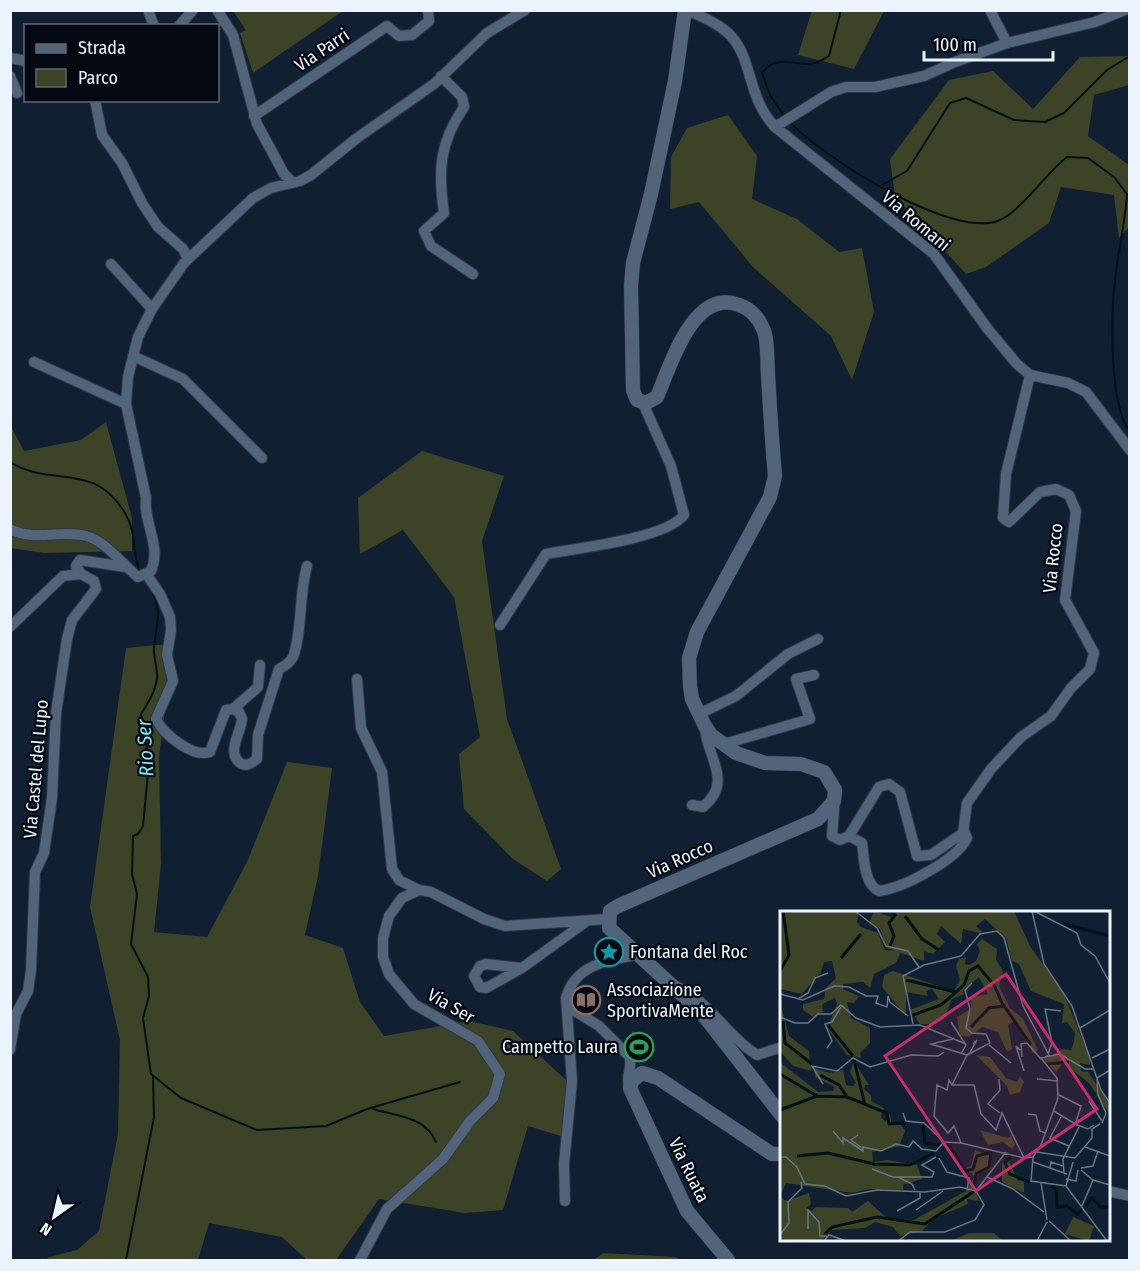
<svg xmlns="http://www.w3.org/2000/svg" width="1140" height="1271" viewBox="0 0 1140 1271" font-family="'Fira Sans Condensed',sans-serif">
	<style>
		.green { fill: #3c4326 }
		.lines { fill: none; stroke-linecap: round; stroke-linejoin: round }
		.stream { stroke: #001214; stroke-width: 2 }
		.street-casing { stroke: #2f3847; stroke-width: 12 }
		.secondary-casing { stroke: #2f3847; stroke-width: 15 }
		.street { stroke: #526479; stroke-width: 10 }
		.secondary { stroke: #526479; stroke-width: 14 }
		.labels { text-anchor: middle; stroke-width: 4.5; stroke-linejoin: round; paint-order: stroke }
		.street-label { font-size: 18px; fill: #ebf4fe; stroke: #040911 }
		.poi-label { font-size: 18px; fill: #ebf4fe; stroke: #040911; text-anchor: start }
		.water-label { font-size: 20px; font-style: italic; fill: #7fe9f3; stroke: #040911 }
		.inset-river { fill: none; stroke: #001214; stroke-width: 3 }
		.inset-road { fill: none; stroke: #687584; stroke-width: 1.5 }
		.view { fill: #c62e6b; fill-opacity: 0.15; stroke: #c62e6b; stroke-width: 3 }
		.inset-edge { fill: none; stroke: #ebf4fe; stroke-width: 3 }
	</style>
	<rect width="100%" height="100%" fill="#102032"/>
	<path class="green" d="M812 10H884V11L854 69 798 55Z
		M233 11H343L253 73 240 33 246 30Z
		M1129 56V85L1094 95 1088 136 1129 165V227L1119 238 1114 195 1061 187 1049 223 986 267 966 274 895 196 890 159 949 80 993 71 1033 109 1080 57Z
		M728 115 757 156 752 199 797 219 839 252 862 248 874 312 852 380 831 336 753 267 699 202 670 209 671 157 687 128Z
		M106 422 132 518V551L44 553 11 548 10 425 24 451 81 440Z
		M422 451 504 476 482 541 507 719 561 869 547 881 513 859 464 809 459 754 480 737 454 597 403 530 360 554 358 498Z
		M168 644 166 702 159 757 161 864 154 932 207 937 247 862 287 762 332 768 318 876 305 935 343 948 360 1002 384 1036 469 1021 513 1031 567 1081 564 1137 528 1126 503 1210 465 1213 379 1199 336 1260H307L282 1237 209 1223 198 1260H46L49 1257 77 1250 99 1231 118 1134 120 1040 90 907 126 648Z
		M633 1031 656 1050 645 1063 622 1044Z
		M603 1253 675 1257 681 1260H594Z"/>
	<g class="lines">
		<path class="stream" d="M784 116 770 95 762 73C777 54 791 65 811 64 818 63 824 59 829 56L841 10
			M790 122C822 157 954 241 1000 220 1023 209 1046 173 1067 157L1088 158 1114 177 1127 194C1125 224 1118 252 1115 281 1111 315 1109 406 1130 431
			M880 186 907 171 950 103 966 98 1014 120 1045 122 1064 113 1107 70 1130 56
			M10 462C51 488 93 460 125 513 138 534 131 554 140 571
			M152 592C163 611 156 626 154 647 153 657 158 669 157 679 155 692 148 703 141 714L149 762 143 826 138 834 133 836 132 874 137 894 131 944 148 977 149 996 143 1018 151 1074 181 1098 257 1130 326 1126 367 1109 460 1082
			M373 1109C397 1116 426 1117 436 1142
			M126 1260 154 1117 153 1077"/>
		<g class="street-casing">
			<path id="street" d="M217 10 233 35 257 124 284 174 291 181
				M687 10C702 17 720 24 731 36 753 60 747 97 775 127L934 254 987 328 1017 364 1030 375 1068 383 1086 392 1130 450
				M990 10 1007 43
				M149 13 154 26
				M179 26 193 10
				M10 58 26 61
				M10 76 17 93
				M441 76 462 97 464 107C439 143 438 171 444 213L424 231 431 246 473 274
				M95 100 102 135 122 163 142 203 158 227 183 249 188 259
				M254 116 387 26 399 36 412 35 429 21 428 10
				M775 127 831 92 846 87H875L924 76 955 62 1007 43 1095 22 1125 10
				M111 264 152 309
				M133 356 183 379 262 458
				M34 362 126 404
				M10 529C34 542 61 529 86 536 107 542 122 564 138 577L151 571C162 546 143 523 146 498L126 404 128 377 138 337 152 309 184 263 253 198 271 188 300 181 311 175 357 138 434 84 487 33 525 10
				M147 575 160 594 170 617 171 630 167 655 173 681 156 719C164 735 193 758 210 752L226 710 233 709 258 687 260 665
				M500 625 546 554C577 548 665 539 684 515L671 466 642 401
				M10 627 63 576 81 574
				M357 679 361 728 382 772 392 869 399 880 419 890
				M233 709 239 712 242 719C241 732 227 751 239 762 246 768 251 763 257 759L258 735 279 669C285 666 290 663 293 657 302 634 299 594 307 566
				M699 714 736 696 788 654 818 639
				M724 744 810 719 796 679 814 675
				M835 797 832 836 840 840 849 836 879 787 889 784 900 792 917 856 931 855 963 833 967 803 991 769 1021 737 1051 716 1071 688 1090 669 1094 653 1065 600 1076 511 1069 495 1056 489 1040 492 1009 522 1003 518 1006 474 1030 375
				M692 805 703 807C735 781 705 755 705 726
				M849 836 862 843C864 858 864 884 879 891 903 888 957 860 967 838L964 831
				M522 968 486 988 480 987 474 976 480 966 486 964 522 968 587 921
				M673 985C709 999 725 1035 757 1055L782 1047
				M566 998 570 1008 599 1026 629 1056C634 1067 624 1077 630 1088
				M10 1050 16 1014 28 991 31 970 35 872 44 853 52 798 56 713 67 639 72 620 96 589 94 581 81 574 76 566 80 560 125 567
				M1108 1191 1130 1196
				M565 1201 564 1164 572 1081 566 998C575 965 607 960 637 955
				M360 1260 387 1209 443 1159 470 1121 493 1098 500 1074 478 1041 414 1004 389 974 383 957V938L389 916 402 898 419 890 431 892 484 919 505 926 608 919"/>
		</g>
		<g class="secondary-casing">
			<path id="secondary" d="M685 10 675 81 651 194 633 263 631 286 633 390 637 400 646 403 657 397C670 367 693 287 739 305 752 309 761 321 765 334 768 347 767 362 768 375 770 409 772 442 775 476L770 497 697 632 689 658 690 686 692 699 705 726 711 735 736 753 765 763 801 764 824 772 835 790 834 801 818 819 618 906 610 911 609 928 701 1012 782 1116
				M728 1260 687 1211 630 1088 632 1081 642 1073 658 1078 772 1154H782"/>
		</g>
		<use href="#street" class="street"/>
		<use href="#secondary" class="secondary"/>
	</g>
	<defs>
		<g id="sight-ring" transform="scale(1.5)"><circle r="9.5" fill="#040911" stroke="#0f9aa8" stroke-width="1.5"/><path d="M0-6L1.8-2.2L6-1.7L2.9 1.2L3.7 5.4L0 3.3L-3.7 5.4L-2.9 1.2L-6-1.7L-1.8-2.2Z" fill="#0f9aa8"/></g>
		<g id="library-ring" transform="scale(1.5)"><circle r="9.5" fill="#040911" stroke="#8d6e63" stroke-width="1.5"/><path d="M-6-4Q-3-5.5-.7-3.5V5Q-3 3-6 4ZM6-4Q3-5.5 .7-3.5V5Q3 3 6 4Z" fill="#8d6e63"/></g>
		<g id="stadium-ring" transform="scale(1.5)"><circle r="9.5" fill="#040911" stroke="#2e9e5b" stroke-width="1.5"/><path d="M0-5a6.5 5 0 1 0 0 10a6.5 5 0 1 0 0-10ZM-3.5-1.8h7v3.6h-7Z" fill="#2e9e5b"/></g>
	</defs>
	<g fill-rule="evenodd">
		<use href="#sight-ring" x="609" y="952"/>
		<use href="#library-ring" x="586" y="1000"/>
		<use href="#stadium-ring" x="639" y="1047"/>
	</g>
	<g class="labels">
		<g class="street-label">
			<text transform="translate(322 50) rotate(-34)" y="6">Via Parri</text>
			<text transform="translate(916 221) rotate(40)" y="6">Via Romani</text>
			<text transform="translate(1053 558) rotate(-84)" y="6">Via Rocco</text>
			<text transform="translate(36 769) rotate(-85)" y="6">Via Castel del Lupo</text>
			<text transform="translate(680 859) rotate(-24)" y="6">Via Rocco</text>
			<text transform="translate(451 1006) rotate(30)" y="6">Via Ser</text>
			<text transform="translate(689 1170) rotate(64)" y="6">Via Ruata</text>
		</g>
		<g class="poi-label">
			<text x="630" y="958">Fontana del Roc</text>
			<text x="607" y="996">Associazione<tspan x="607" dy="21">SportivaMente</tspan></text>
			<text x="618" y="1053" text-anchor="end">Campetto Laura</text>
		</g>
		<g class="water-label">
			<text transform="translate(145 748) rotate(-93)" y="7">Rio Ser</text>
		</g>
	</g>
	<g transform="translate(780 911)">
		<rect width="330" height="330" fill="#102032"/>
		<path d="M0 0H79L77 11 81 16 98 22 105 39 121 40 116 52 94 63 90 77 83 71 63 73V78L79 85 74 92 67 91 71 107 90 117V132L80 142 81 147 67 144 47 117 57 93 55 87 42 93 43 101 33 106 23 99V93L44 88 46 77 56 67 52 50 44 51 41 61 22 83 0 78ZM94 0 111 6 118 0H234L250 35 283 81 310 147V154L300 152 301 160 308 161 330 193V204L309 172 283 152 276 161 264 149 282 138 291 139 294 131 295 122 287 111 282 112 284 93 251 80 239 53 232 50 226 27 205 8 196 15 204 23 183 18 181 33 161 15 157 23 165 31 153 43 144 40V50L107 37 100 18 89 12ZM202 28 217 38 216 49 223 60 219 75 230 97 243 108 258 139 253 142 234 110 228 114 232 138 227 141 218 121 202 116 189 126 180 124 177 106 191 98V86L208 83 199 66 183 79 184 83 172 88 164 108 156 113H140L130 99 159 88 152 78 146 80 148 85 126 81V105L102 76 104 64 113 60 174 80 180 69 176 55 179 48 186 46 185 53 189 54 196 50 200 40 197 33ZM0 90 9 125 29 140 31 160 13 155 0 140ZM196 144 210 146 226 167 237 171 240 165 244 171 240 181 230 184 227 175ZM74 150 89 174H85L84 178 91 184V190L104 197 101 206 106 211 110 202 111 211 121 214 125 220 119 235 92 241 93 251 107 249 137 254 142 268 123 274V279L89 278 72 282 6 272 0 285V151L38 181 53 180 55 176 35 166 34 157 50 162 63 159 66 174 73 175 76 172 70 161ZM200 219 228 227 231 224 235 234 232 238 223 231 208 234ZM195 239 211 245V258L200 261 193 273 199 290 187 288 188 293 153 308 142 320 120 325 113 316 95 311 85 317 52 319 41 330H0V286L6 290 29 282 31 293 26 297 32 300 36 296 68 297 72 301 88 290 108 308 134 309 186 280 194 267 192 262 180 259 182 253 185 257 191 255ZM229 250 238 270 244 268V282L222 271V252ZM293 306 314 315 309 330 285 323ZM189 322H214L223 330H171Z" fill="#3c4326"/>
		<path class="inset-river" d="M125 5 142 28 159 39M284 13 330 25M110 35 114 25 109 12 116 3M61 47 81 23M0 60 9 44 3 0M126 69 176 81 184 74 189 60 198 55 214 74 223 94M133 104 161 94 175 82M3 110 5 132 32 153M48 114 73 145M191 116 209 97 224 95 251 134M74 149 85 194M267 153 289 151M0 163 37 185M40 164 59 174 67 186M0 199 37 185 67 186 107 202 109 213 126 212M143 214 145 232 159 234M164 234 170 236 186 260 193 258 197 245 212 241M17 245 48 242 94 253 130 254 154 242M231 245 225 252 230 263 249 271M271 275 276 277 277 296 287 295 297 303 302 299M305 295 312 287 321 296H330M45 323 52 316 97 306 145 313 193 281 196 263 209 256 211 242"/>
		<path class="inset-road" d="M75 0 97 17 106 35 128 40 139 56M252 0 264 53 292 95 321 179 330 192M254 0 297 22 301 34 315 45 330 72M0 83 23 89 54 75 69 76 86 85H98L96 92 107 96 108 85 110 91 128 105M18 88 28 82 35 67 48 62M0 106 15 112H28L38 103H51L61 94 76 107 100 116 140 114 186 133M171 111 186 134 181 143M133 113 123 65 144 54 181 45 200 23 217 20 224 27 243 95 269 144 264 147M300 117 330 99M173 128 151 133 187 144 172 174H194L201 203 216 219 222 202 244 247 253 246 261 234 278 187 277 167 261 147 280 143 305 158H314M209 134 231 152M47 137 52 130 45 113 52 111 61 96M240 139 236 135 244 160M189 143 197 129 193 133M268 143 272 132 265 98 281 100M187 144 210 132 206 123 192 122 186 117 190 98 185 79 192 72M242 146 241 133 247 132 261 148M312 147 330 138M219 168 220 179 208 193 220 202M257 168 278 170M43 173 32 155 57 160 73 147 90 156 131 144 158 145 164 141M172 174 169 169 167 179 157 174 154 205 168 222 174 215 181 232M279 184 301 195 296 211M309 190 322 210M274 200 297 214M123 202 126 210 144 212 164 231M248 203 256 204 260 220 265 222M282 204 270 227 289 235M322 212 326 202 318 184 317 167 330 159M295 213 308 218 314 214M53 220 63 232V227L83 240V236L101 240 116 233 129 236 133 230 142 238 156 240 164 231 181 232 244 247M78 224 71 229 82 237M305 236 330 245M257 241 295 247M0 246H6L17 256 25 273 45 275 66 285 97 279 145 281 180 276 196 280M253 246 251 270 286 275M159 247 167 261 189 267 187 279M295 247 312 227V218L320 213M253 251 287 263M270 257 271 251 283 255M301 257 313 255 318 240M92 258 113 266H152L154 261 142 254 156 246M301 259 313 269 330 274M284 262 283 248 299 216M118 266 132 273 135 279M207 266 233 278 264 301M286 268 296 270 298 259M261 272 267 309M286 275 327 330M286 275 293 251M196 280 226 241M302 295 313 269M136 299 163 280M117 300 140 287V281M269 310 291 330M28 318V299L39 311 40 325H47M0 324 9 312 8 291 22 277 21 271M44 330 49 324 66 330M118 330 130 321H165L195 309 204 294 196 280M257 330 267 311"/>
		<path class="view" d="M226 63 317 198 196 280 105 145Z"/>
		<rect width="330" height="330" class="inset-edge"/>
	</g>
	<rect width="1140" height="1271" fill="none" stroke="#ebf4fe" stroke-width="24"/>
	<rect x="24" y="24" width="195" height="78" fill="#040911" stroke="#606770" stroke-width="1.5"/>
	<rect x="36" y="44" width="30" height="9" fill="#526479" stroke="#606770" stroke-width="1.5"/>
	<text x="78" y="54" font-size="18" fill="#ebf4fe">Strada</text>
	<rect x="36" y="69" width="30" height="18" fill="#3c4326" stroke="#606770" stroke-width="1.5"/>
	<text x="78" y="84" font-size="18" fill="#ebf4fe">Parco</text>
	<g transform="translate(54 1217) rotate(214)" stroke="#040911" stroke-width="4.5" paint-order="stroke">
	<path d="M0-4.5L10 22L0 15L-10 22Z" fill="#ebf4fe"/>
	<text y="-9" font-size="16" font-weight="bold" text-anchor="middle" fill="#ebf4fe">N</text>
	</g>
	<path d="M924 51v9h129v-9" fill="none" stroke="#ebf4fe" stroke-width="3"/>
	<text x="933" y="51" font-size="18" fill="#ebf4fe" stroke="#040911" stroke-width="4.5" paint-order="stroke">100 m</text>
</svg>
